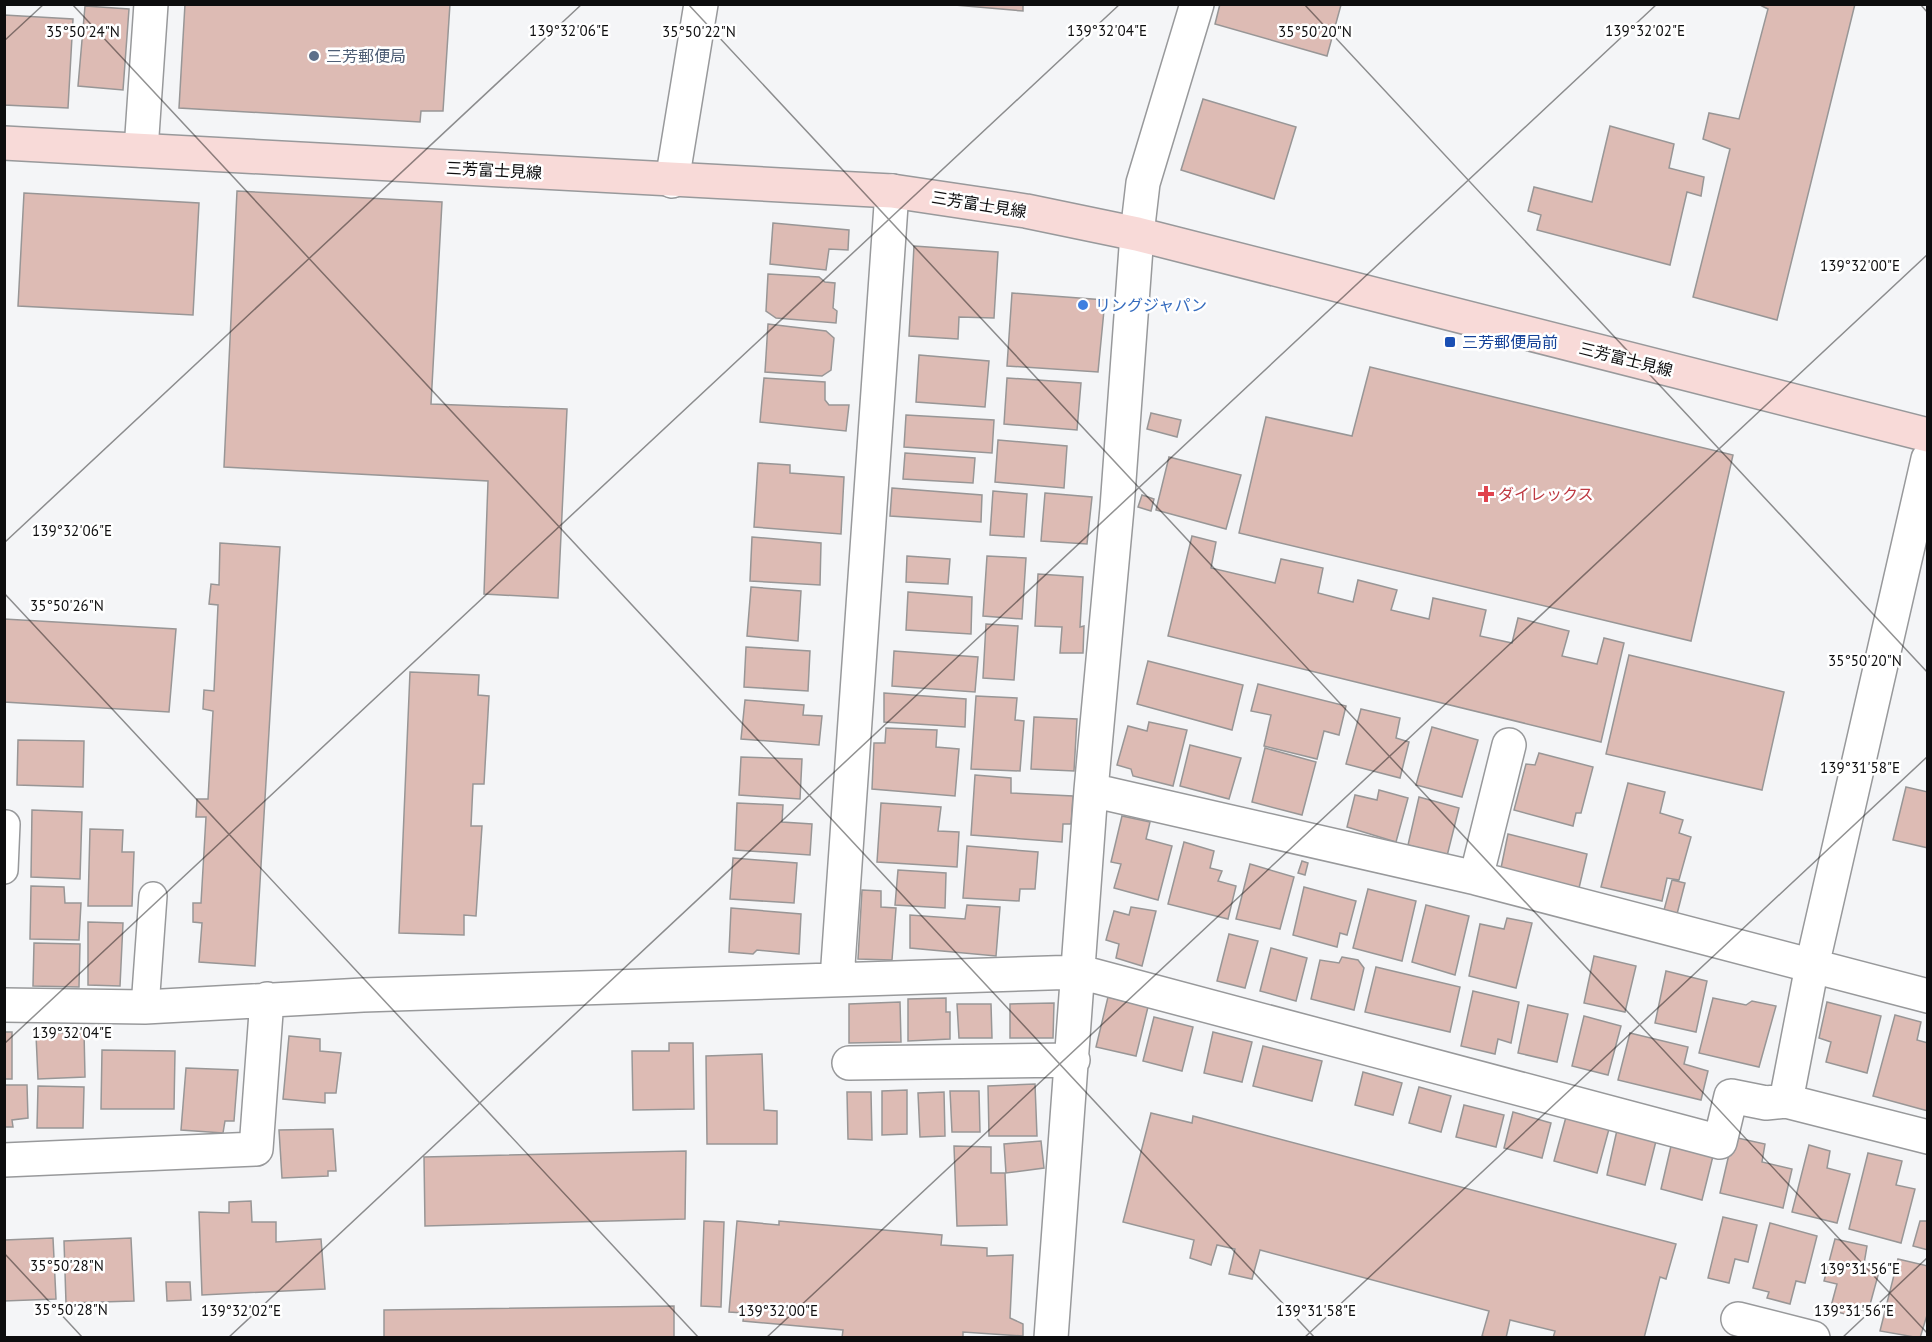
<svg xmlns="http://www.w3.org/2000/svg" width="1932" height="1342" viewBox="0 0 1932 1342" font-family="'PT Sans','Noto Sans JP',sans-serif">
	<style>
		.building { fill: #ddbbb4; stroke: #989696; stroke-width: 1.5 }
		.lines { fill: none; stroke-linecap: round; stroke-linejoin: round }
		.service-casing { stroke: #98999b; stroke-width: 30 }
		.minor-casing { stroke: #98999b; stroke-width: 36 }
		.secondary-casing { stroke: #98999b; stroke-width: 36 }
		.service { stroke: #fff; stroke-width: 27 }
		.minor { stroke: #fff; stroke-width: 33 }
		.secondary { stroke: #f8dad8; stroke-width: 33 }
		.ticks { fill: none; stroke: #0d0d0e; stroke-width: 1.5; stroke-opacity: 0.45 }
		.service-dot { fill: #5c6f8a; stroke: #fff; stroke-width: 2 }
		.shop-dot { fill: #3f7fe0; stroke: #fff; stroke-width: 2 }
		.transit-dot { fill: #1a4fb4; stroke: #fff; stroke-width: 2 }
		.health-dot { fill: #e0444e; stroke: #fff; stroke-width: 2 }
		.labels { text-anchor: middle; stroke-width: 5; stroke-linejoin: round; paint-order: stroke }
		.service-label { font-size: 16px; fill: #4e5e75; stroke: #fff; text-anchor: start }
		.street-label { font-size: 16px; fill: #0d0d0e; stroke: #fff }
		.shop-label { font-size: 16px; fill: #366cbe; stroke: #fff; text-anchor: start }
		.transit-label { font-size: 16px; fill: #164399; stroke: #fff; text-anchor: start }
		.health-label { font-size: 16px; fill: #be3a42; stroke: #fff; text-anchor: start }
		.ticks-label { font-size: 15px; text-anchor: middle; fill: #0d0d0e; stroke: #fff; stroke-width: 5; stroke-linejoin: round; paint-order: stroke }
	</style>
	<rect width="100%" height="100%" fill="#f4f5f7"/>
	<path class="building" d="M185 4H450L443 111H421L420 122 179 108Z
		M943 4H1023V11Z
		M1220 4H1339L1341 5 1327 56 1215 24Z
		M1758 4H1855L1777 320 1693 297 1730 149 1703 139 1709 113 1739 119 1768 9Z
		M85 6 129 9 123 90 78 86Z
		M4 15 73 19 68 108 4 105Z
		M1203 99 1296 127 1274 199 1181 170Z
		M1610 126 1674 144 1669 168 1704 177 1701 196 1687 192 1670 265 1537 230 1541 215 1528 211 1534 187 1592 202Z
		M237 191 442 202 431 404 567 409 558 598 484 594 488 481 224 467Z
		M24 193 199 203 193 315 18 306Z
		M773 223 849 230 848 250 829 249 826 270 770 264Z
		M914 246 998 252 994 318 959 317 958 339 909 336Z
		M768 274 819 277 825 282 835 283 833 308 837 311 836 323 776 318 766 311Z
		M1012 293 1105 300 1098 372 1007 366Z
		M768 324 826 331 834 338 831 370 822 376 765 372Z
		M919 355 989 361 985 407 916 402Z
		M1370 367 1733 455 1691 641 1239 533 1266 417 1352 436Z
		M764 378 825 382V400L829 405H849L846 431 760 422Z
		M1007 378 1081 383 1077 430 1004 424Z
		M1151 413 1181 420 1177 437 1147 429Z
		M906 415 994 420 992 453 904 447Z
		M998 440 1067 446 1064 488 995 482Z
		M905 453 975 458 973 483 903 479Z
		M1169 457 1241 475 1226 529 1156 510Z
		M758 463 790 465V473L844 477 841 534 754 527Z
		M892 488 982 495 981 522 890 516Z
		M993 491 1027 494 1024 537 990 535Z
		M1045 493 1092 497 1087 544 1041 541Z
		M1142 495 1154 499 1151 511 1138 507Z
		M1192 536 1216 542 1211 568 1275 583 1281 559 1323 568 1318 593 1353 602 1358 580 1397 590 1391 610 1429 619 1433 598 1486 610 1480 636 1512 643 1518 618 1569 631 1562 656 1597 664 1604 638 1624 643 1601 742 1168 636Z
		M752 537 821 543 820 585 750 581Z
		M220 543 280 547 255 966 199 962 202 923 193 922V903H201L206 817H196L197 799H208L213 711 203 709 204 690 214 691 218 605 209 604 211 584 219 585Z
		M907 556 950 559 948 584 906 582Z
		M987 556 1026 558 1022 619 983 616Z
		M1038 574 1083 577 1080 627 1084 626 1083 653H1060L1062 627 1035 626Z
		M751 587 801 591 798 641 747 636Z
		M908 592 972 597 971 634 906 630Z
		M4 619 176 629 169 712 4 702Z
		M986 624 1018 626 1014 680 983 678Z
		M746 647 810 651 808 691 744 687Z
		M894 651 978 657 975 692 892 686Z
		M1629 655 1784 692 1762 790 1606 754Z
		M1148 661 1243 685 1232 730 1137 704Z
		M410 672 479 675 478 695 489 696 484 784H473L471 826H482L476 916 464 915V935L399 933Z
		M1258 684 1346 706 1339 735 1324 731 1317 759 1264 746 1271 715 1251 711Z
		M884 693 966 699 965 727 884 722Z
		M976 696 1017 698 1015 720 1024 721 1020 771 971 769Z
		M745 700 804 705 803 715 822 716 819 745 741 739Z
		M1361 709 1400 718 1396 738 1409 742 1400 778 1346 764Z
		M1034 717 1077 719 1074 771 1031 769Z
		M1149 722 1187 730 1173 786 1133 776 1131 769 1117 765 1128 726 1147 731Z
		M1432 727 1478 740 1462 797 1416 785Z
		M886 728 937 730 936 747 959 749 955 796 872 789 874 743H885Z
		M18 740 84 741 83 787 17 785Z
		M1190 745 1241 758 1229 799 1180 786Z
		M1265 748 1316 762 1302 815 1252 802Z
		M1539 753 1593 767 1581 813H1576L1573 826 1514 810 1526 764 1535 765Z
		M741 757 802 759 800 799 739 795Z
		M975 775 1011 778V793L1073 796 1071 824H1063L1062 842 971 835Z
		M1628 783 1665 792 1660 813 1683 820 1679 833 1691 837 1679 880 1667 878 1662 901 1601 887Z
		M1906 787 1928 792V848L1893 840Z
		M1379 790 1408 798 1396 842 1347 827 1355 795 1377 800Z
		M1419 797 1459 808 1447 856 1408 845Z
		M737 803 783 805 782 822 812 824 810 855 735 850Z
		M881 803 941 807 938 831 959 832 957 867 877 862Z
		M32 810 82 812 80 879 31 877Z
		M1122 816 1150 822 1146 839 1172 846 1158 900 1114 888 1121 864 1111 862Z
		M90 829 123 830 122 852H134L132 906H88Z
		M1508 834 1587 854 1579 888 1501 868Z
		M1184 842 1214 851 1210 868 1222 871 1218 881 1236 886 1228 919 1168 904Z
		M967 846 1038 852 1035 889H1020L1019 901 963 898Z
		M733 858 797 863 794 903 730 899Z
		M1302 861 1308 863 1305 875 1298 873Z
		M1250 864 1294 877 1280 929 1236 919Z
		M898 870 946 873 945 908 895 905Z
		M1672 880 1685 883 1677 914 1664 910Z
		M31 886 64 887 65 903H81L79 940 30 939Z
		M1304 887 1356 901 1347 935 1340 933 1337 947 1293 935Z
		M1368 889 1416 901 1402 961 1353 948Z
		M862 890 881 891V907L896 908 892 960 858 959Z
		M967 905 1000 907 996 956 910 948V915L965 919Z
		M1426 905 1469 916 1455 975 1412 962Z
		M1131 907 1156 911 1142 966 1116 958 1119 944 1106 940 1114 911 1129 915Z
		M731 908 801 914 799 954 757 950 753 954 729 952Z
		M1507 918 1532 923 1516 988 1469 976 1480 924 1504 929Z
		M88 922 123 923 120 986 88 985Z
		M1229 934 1258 941 1245 988 1217 981Z
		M34 943 80 944 79 987 33 986Z
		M1271 948 1307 958 1296 1001 1260 991Z
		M1594 956 1636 966 1625 1012 1584 1003Z
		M1342 957 1358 960 1364 968 1354 1010 1311 999 1320 960 1339 963Z
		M1376 967 1460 987 1450 1032 1365 1012Z
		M1666 971 1707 981 1696 1032 1655 1023Z
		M1473 991 1519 1002 1511 1043 1498 1039 1495 1054 1461 1046Z
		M1108 997 1148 1007 1136 1056 1096 1047Z
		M946 998V1012H950V1039L908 1041V999Z
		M1713 998 1746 1005 1752 1001 1776 1006 1759 1067 1699 1053Z
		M900 1002 901 1042 849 1043V1004Z
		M1827 1002 1881 1016 1867 1073 1826 1062 1831 1042 1819 1038Z
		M1054 1003 1053 1038H1010V1004Z
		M957 1004H991L992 1038H959Z
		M1528 1005 1568 1014 1557 1062 1518 1053Z
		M1895 1015 1921 1022 1917 1040 1928 1043V1111L1873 1096Z
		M1584 1016 1621 1026 1608 1075 1572 1066Z
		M1154 1017 1193 1027 1182 1071 1143 1061Z
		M84 1031 85 1077 38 1079 36 1035Z
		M4 1032H12V1079H4Z
		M1213 1032 1252 1042 1242 1082 1204 1073Z
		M1630 1033 1688 1047 1684 1064 1708 1071 1701 1100 1618 1080Z
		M289 1036 320 1039V1051L341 1053 336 1093H325V1103L283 1099Z
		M669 1043H693L694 1109 633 1110 632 1051H669Z
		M1263 1046 1322 1061 1312 1101 1253 1086Z
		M102 1050 175 1051 174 1109H101Z
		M762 1054 764 1110 777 1111V1144H707L706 1056Z
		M186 1068 238 1070 234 1121H225L223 1133 181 1130Z
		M1363 1072 1402 1083 1393 1115 1355 1105Z
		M1035 1084 1037 1136H989L988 1086Z
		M4 1085H27L28 1118 12 1120 13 1127H4Z
		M38 1086 84 1087 83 1128H37Z
		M1419 1087 1451 1096 1441 1132 1409 1123Z
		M907 1090V1134L882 1135V1091Z
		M950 1091H979L980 1132H952Z
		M847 1092H871L872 1140 848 1139Z
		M944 1092 945 1136 920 1137 918 1093Z
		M1464 1105 1504 1115 1496 1147 1456 1137Z
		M1513 1112 1551 1123 1542 1158 1504 1148Z
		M1151 1113 1192 1123 1193 1116 1676 1244 1666 1279 1660 1277 1644 1338H1553L1555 1331 1510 1320 1506 1338H1488L1482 1336 1489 1311 1260 1250 1252 1279 1229 1274 1235 1249 1217 1245 1211 1265 1190 1258 1194 1240 1123 1222Z
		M1566 1117 1609 1129 1597 1173 1554 1161Z
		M333 1129 336 1171H328V1176L282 1178 279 1130Z
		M1617 1130 1656 1141 1645 1185 1607 1175Z
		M1733 1137 1765 1144 1762 1162 1792 1169 1783 1208 1720 1193Z
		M1041 1141 1044 1168 1006 1173 1004 1144Z
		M1809 1145 1830 1151 1827 1168 1850 1174 1837 1223 1792 1212Z
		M954 1146 991 1147V1173H1005L1007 1225 957 1226Z
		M1671 1146 1713 1156 1702 1200 1661 1189Z
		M686 1151 685 1219 425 1226 424 1157Z
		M1868 1153 1902 1161 1896 1185 1915 1189 1901 1243 1849 1229Z
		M251 1201 252 1222H276V1242L321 1239 325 1289 202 1295 199 1212 229 1213V1202Z
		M1723 1217 1757 1225 1748 1262 1735 1259 1729 1283 1708 1278Z
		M704 1221 724 1222 721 1307 701 1306Z
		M737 1221 779 1225V1221L942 1235 941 1245 987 1248V1256L1013 1255 1010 1318 1023 1324V1336L963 1332V1338H842L843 1330 743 1321 744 1313 729 1312Z
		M1920 1221H1928V1250L1913 1246Z
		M1770 1223 1817 1236 1805 1283 1796 1281 1790 1304 1767 1298 1769 1292 1753 1288Z
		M53 1238 56 1299 4 1301 5 1240Z
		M131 1238 134 1301 66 1303 64 1241Z
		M1835 1239 1867 1246 1864 1264 1880 1268 1868 1312 1857 1308 1852 1316 1830 1310 1837 1284 1824 1281Z
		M1898 1259 1928 1266V1312L1920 1338 1880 1331Z
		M166 1282H190L191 1300 167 1301Z
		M674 1306V1338H384V1310Z"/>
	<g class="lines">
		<g class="service-casing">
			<path id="service" d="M4 870 6 824
				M145 1007 153 896"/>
		</g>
		<g class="minor-casing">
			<path id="minor" d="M141 150 151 4
				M672 181 701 4
				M1928 459 1812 966 1786 1101 1928 1137
				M1091 790 1476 878 1928 996
				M1476 878 1509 745
				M837 979 892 191
				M4 1005 145 1007 363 995 1080 972 1720 1142 1731 1096 1766 1103 1786 1101
				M849 1063 1073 1060
				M4 1160 256 1149 267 999
				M1738 1319 1813 1338
				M1051 1338 1091 790 1117 508 1137 234 1143 183 1197 4"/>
		</g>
		<g class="secondary-casing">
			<path id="secondary" d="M4 143 892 191 1026 211 1137 234 1928 435"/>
		</g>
		<use href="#service" class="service"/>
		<use href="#minor" class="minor"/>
		<use href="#secondary" class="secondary"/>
	</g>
	<path class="ticks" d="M72 4 1315 1338M688 4 1928 1334M1304 4 1928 673M1920 4 1928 13M4 41 44 4M4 543 582 4M4 593 699 1338M4 1044 1120 4M4 1253 83 1338M228 1338 1657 4M766 1338 1928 254M1304 1338 1928 756M1842 1338 1928 1257"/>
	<circle class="service-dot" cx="314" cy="56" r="6"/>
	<circle class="shop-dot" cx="1083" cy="305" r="6"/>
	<rect class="transit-dot" x="1444" y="336" width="12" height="12" rx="3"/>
	<path class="health-dot" d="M1483 485h6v6h6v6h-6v6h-6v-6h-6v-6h6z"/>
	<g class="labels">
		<g class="service-label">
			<text x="326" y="62">三芳郵便局</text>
		</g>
		<g class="street-label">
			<text transform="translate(494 170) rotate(3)" y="6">三芳富士見線</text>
			<text transform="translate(979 204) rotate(9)" y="6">三芳富士見線</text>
			<text transform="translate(1626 359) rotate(14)" y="6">三芳富士見線</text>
		</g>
		<g class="shop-label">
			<text x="1095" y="311">リングジャパン</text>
		</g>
		<g class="transit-label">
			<text x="1462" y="348">三芳郵便局前</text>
		</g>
		<g class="health-label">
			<text x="1498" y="500">ダイレックス</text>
		</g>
	</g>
	<g class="ticks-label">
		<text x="569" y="36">139°32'06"E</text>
		<text x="1107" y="36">139°32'04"E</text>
		<text x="1645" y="36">139°32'02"E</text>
		<text x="83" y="37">35°50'24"N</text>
		<text x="699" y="37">35°50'22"N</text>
		<text x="1315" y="37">35°50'20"N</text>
		<text x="1860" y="271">139°32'00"E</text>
		<text x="72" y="536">139°32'06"E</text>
		<text x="67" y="611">35°50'26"N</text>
		<text x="1865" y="666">35°50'20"N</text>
		<text x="1860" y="773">139°31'58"E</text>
		<text x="72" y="1038">139°32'04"E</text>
		<text x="67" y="1271">35°50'28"N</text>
		<text x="1860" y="1274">139°31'56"E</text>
		<text x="71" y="1315">35°50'28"N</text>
		<text x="241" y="1316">139°32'02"E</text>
		<text x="778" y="1316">139°32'00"E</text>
		<text x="1316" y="1316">139°31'58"E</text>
		<text x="1854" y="1316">139°31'56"E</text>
	</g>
	<rect width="1932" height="1342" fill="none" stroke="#0d0d0e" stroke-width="12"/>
</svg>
